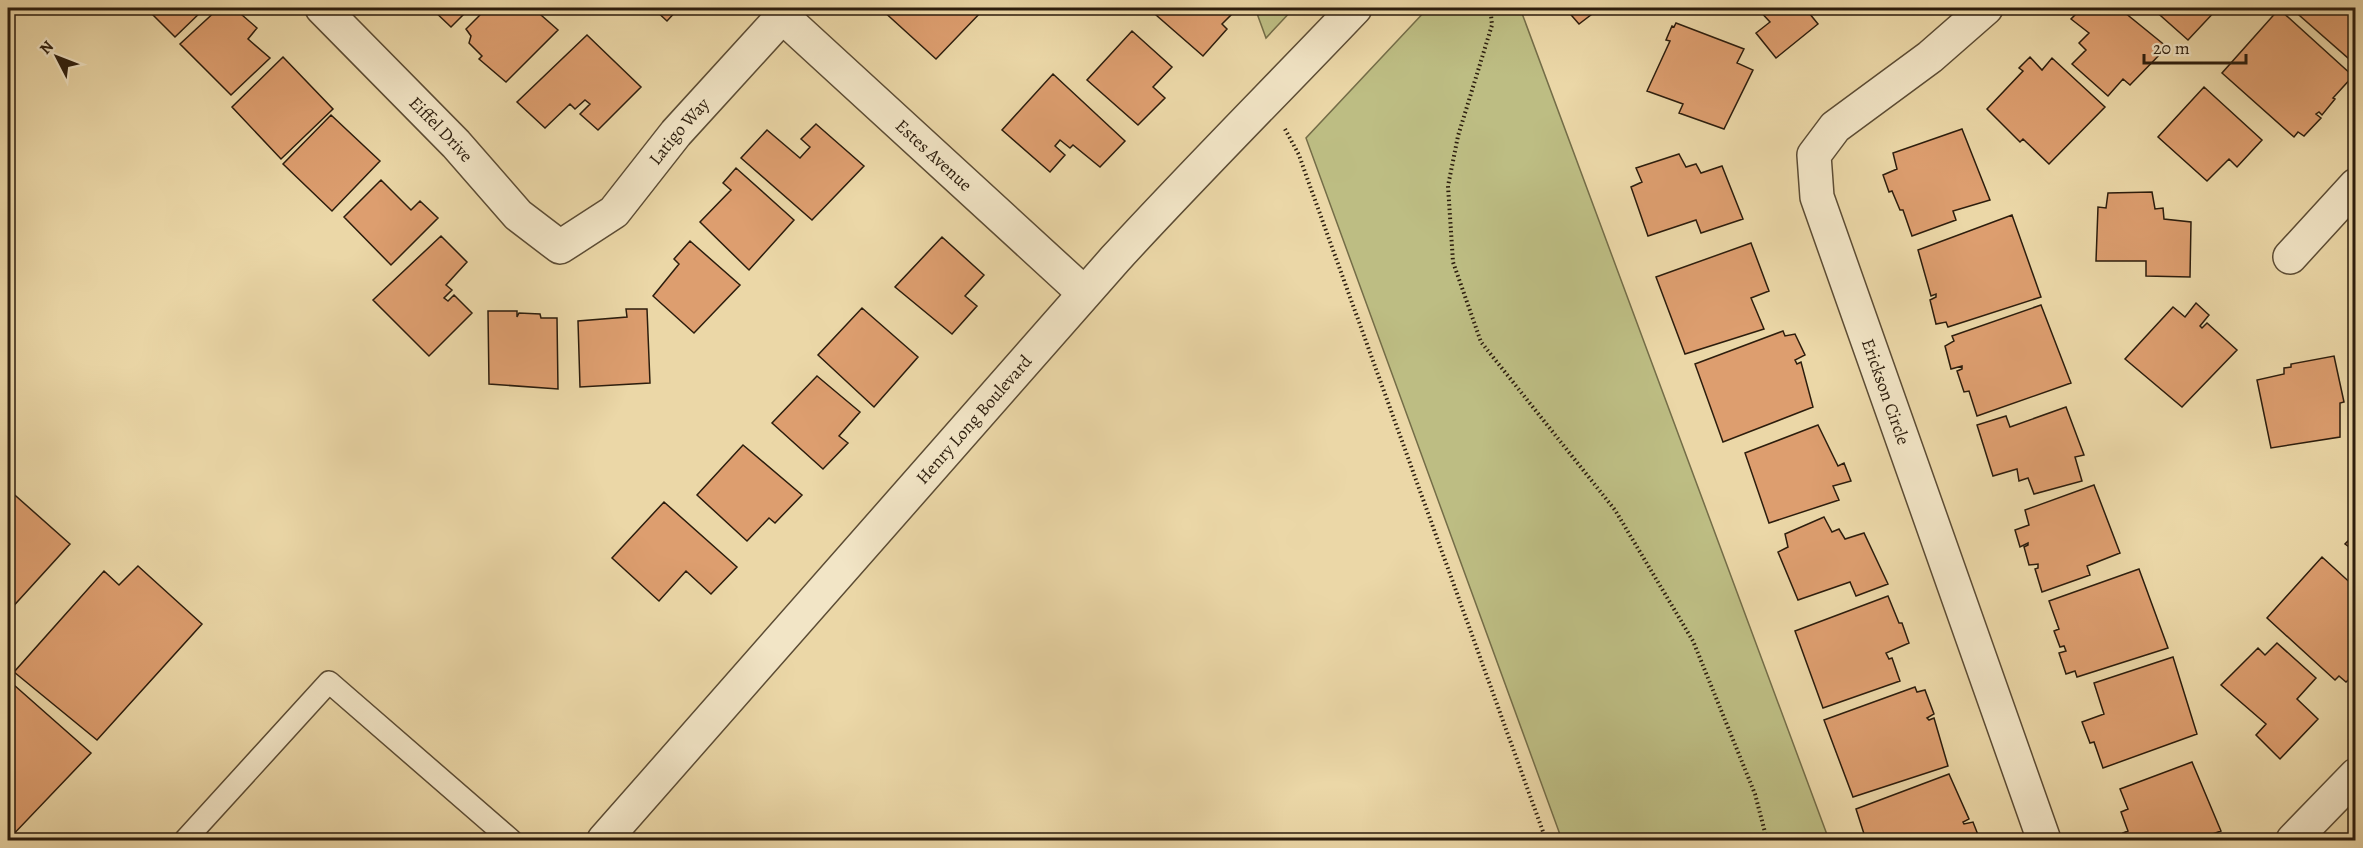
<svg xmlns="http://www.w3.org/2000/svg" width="2363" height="848" viewBox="0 0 2363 848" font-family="Alegreya,serif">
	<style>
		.green { fill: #bdbd83; stroke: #746d48; stroke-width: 1.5 }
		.building { fill: #dd9e6f; stroke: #2c1d0d; stroke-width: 1.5 }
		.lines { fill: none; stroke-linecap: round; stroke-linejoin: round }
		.lane-casing { stroke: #5c4c34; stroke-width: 24 }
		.street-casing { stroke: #5c4c34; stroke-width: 36 }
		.path { stroke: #2c1d0d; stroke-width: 4; stroke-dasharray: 1.5 3; stroke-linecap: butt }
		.lane { stroke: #f2e5c6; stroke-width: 21 }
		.street { stroke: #f2e5c6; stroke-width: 33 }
		.labels { text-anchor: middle; stroke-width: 4.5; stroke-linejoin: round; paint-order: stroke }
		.street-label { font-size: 18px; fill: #2c1d0d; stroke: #f2e5c6 }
	</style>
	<rect width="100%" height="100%" fill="#ebd7a7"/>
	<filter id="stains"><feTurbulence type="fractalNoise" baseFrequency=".00333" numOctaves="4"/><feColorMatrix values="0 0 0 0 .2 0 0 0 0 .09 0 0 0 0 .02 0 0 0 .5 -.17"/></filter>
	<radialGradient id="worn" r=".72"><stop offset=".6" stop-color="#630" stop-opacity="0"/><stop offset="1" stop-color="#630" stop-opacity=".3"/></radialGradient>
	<path class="green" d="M1255 8H1294L1266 38Z
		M1428 8H1520L1829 840H1562L1306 138Z"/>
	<path class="building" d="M146 8H205L175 37Z
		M219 8H234L257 28 248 39 270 58 231 95 180 44Z
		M431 8H470L451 27Z
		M487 8H533L558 30 506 82 479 59 482 56 469 43 471 36 466 29Z
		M653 8H679L667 21Z
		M882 8H982L984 9 936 59 881 9Z
		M1148 8H1231L1229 10 1233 13 1222 24 1227 29 1203 56Z
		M1565 8H1600L1579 24Z
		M1757 8H1805L1818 24 1776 58 1756 33 1770 22Z
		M2082 8H2119L2167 47 2130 85 2123 79 2108 96 2072 64 2086 50 2079 43 2089 33 2071 19Z
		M2152 8H2218L2188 40Z
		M2291 8H2356V65Z
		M2279 9 2353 76 2333 98 2335 99 2322 115 2319 112 2316 114 2321 118 2304 136 2298 132 2294 137 2222 73Z
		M1676 23 1744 49 1737 63 1753 70 1724 129 1679 113 1683 104 1647 91 1670 41 1666 40 1672 26 1674 27Z
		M1132 31 1172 67 1153 87 1165 98 1138 125 1087 80Z
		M587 35 641 87 598 130 580 114 590 104 585 100 575 109 570 104 545 128 517 102Z
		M283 57 333 109 281 159 232 107Z
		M2030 57 2042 70 2052 58 2105 107 2049 164 2023 139 2020 142 1987 109 2023 71 2019 68Z
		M1053 74 1125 141 1100 167 1073 145 1070 148 1060 140 1055 146 1065 155 1050 172 1002 130Z
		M2204 87 2262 140 2237 167 2229 159 2207 181 2158 137Z
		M331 115 380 161 332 211 283 164Z
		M816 124 864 166 812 220 741 158 767 130 800 158 810 147 801 139Z
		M1962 129 1990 200 1953 211 1956 220 1912 236 1903 210H1900L1892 191 1889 192 1883 175 1897 169 1893 153Z
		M1679 154 1686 167 1696 164 1701 173 1722 166 1743 219 1701 233 1696 220 1648 236 1631 187 1642 182 1636 168Z
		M736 168 794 220 749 270 700 222 731 190 723 183Z
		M381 180 411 210 420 201 438 218 391 265 344 217Z
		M2152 192 2155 209 2163 208 2164 219 2191 222 2190 277 2146 276V261H2096L2098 207 2106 208 2108 193Z
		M2012 215 2041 297 1948 327 1946 322 1936 324 1930 300 1936 297V294L1931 296 1918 250Z
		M441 236 467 262 446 285 452 290 444 298 448 301 454 295 472 313 429 356 373 300Z
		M942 237 984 275 965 296 977 306 952 334 895 287Z
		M690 241 740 285 694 333 653 296 679 264 674 259Z
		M1751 243 1769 291 1751 298 1764 329 1685 354 1656 277Z
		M2196 303 2209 315 2200 326 2202 328 2207 323 2237 350 2182 407 2125 359 2173 307 2185 317Z
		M2041 305 2071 383 1977 416 1969 391 1964 392 1957 371 1962 369V366L1951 369 1945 346 1954 341 1952 336Z
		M862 308 918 357 874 407 818 355Z
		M626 309H647L650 383 580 387 578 321 627 317Z
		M488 311H517V317L519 313 540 314 541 318H557L558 389 489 384Z
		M1783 331 1785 336 1795 334 1805 355 1795 360 1797 364 1801 362 1813 407 1723 442 1695 364Z
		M2334 356 2344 402 2340 403V437L2271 448 2257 380 2284 374V368L2291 367V364Z
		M817 376 860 412 839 436 848 443 823 469 772 423Z
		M2066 407 2084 455 2075 457 2082 481 2034 494 2028 478 2019 481 2017 469 1993 476 1977 425 2006 416 2010 427Z
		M1818 425 1838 466 1844 463 1851 481 1833 486 1839 500 1769 523 1745 453Z
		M743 445 802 495 775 523 769 518 747 541 697 495Z
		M2094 485 2120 553 2087 566 2090 575 2042 592 2035 569 2038 568V564L2029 565 2024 547 2028 545V543L2020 547 2015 530 2029 525 2025 510Z
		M8 489 70 544 8 612Z
		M664 502 737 567 711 594 686 571 659 601 612 558Z
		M1824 517 1832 532 1839 529 1845 539 1864 533 1888 584 1856 596 1850 582 1798 600 1778 552 1788 547 1785 534Z
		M2356 533V552L2345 544Z
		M2322 557 2356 588V673L2346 682 2339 676 2335 680 2267 618Z
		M138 566 202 624 97 740 14 672 104 571 119 585Z
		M2139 569 2168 648 2077 677 2075 671 2066 674 2059 653 2066 651 2064 646 2060 647 2054 631 2059 629 2049 601Z
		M1888 596 1899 623H1902L1909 643 1886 653 1889 659 1892 658 1900 681 1823 708 1795 631Z
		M2277 643 2316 678 2297 699 2318 719 2280 759 2256 735 2266 724 2221 685 2258 648 2265 655Z
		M2173 657 2197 734 2103 768 2094 742 2090 743 2082 722 2104 714 2094 683Z
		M14 685 91 753 8 840V692Z
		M1915 687 1917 692 1925 690 1934 714 1927 718 1929 720 1934 718 1948 766 1853 797 1824 720Z
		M2192 762 2221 831 2196 840H2126L2123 833 2128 831 2121 812 2128 809 2120 789Z
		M1949 774 1969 819 1963 822 1964 824 1973 822 1980 840H1866L1856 809Z"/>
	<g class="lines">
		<g class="lane-casing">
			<path id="lane" d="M185 840 329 682 511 840"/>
		</g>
		<g class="street-casing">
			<g id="street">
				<path id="s1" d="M322 8 456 144 518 215 560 247 614 212 676 133 790 8"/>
				<path id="s2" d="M1986 8 1930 57 1835 127 1814 155 1817 197 2044 840"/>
				<path id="s3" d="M782 16 1084 293"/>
				<path d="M2290 257 2356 185"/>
				<path id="s4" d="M604 840 1115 259C1193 174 1275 92 1355 8"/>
				<path d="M2293 840 2356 775"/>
			</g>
		</g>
		<path class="path" d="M1489 8 1491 15 1492 25 1458 136 1448 186 1453 262 1481 342 1615 510 1693 641 1755 794 1767 840
			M1285 129 1299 155 1311 189 1546 840"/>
		<use href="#lane" class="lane"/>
		<use href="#street" class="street"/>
	</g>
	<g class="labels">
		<g class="street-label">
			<text dy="6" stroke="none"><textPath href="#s1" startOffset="170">Eiffel Drive</textPath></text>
			<text dy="6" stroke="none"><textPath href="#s1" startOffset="506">Latigo Way</textPath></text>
			<text dy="6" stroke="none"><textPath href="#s3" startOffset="206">Estes Avenue</textPath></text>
			<text dy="6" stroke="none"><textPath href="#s2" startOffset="476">Erickson Circle</textPath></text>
			<text dy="6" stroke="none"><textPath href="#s4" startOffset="560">Henry Long Boulevard</textPath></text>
		</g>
	</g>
	<rect width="2363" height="848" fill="none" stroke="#ebd7a7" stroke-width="30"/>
	<rect x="9" y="9" width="2345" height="830" fill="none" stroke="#2c1d0d" stroke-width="3"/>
	<rect x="15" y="15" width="2333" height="818" fill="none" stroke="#2c1d0d" stroke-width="1.5"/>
	<g transform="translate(57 57) rotate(312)" stroke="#f2e5c6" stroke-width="4.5" paint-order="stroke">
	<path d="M0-4.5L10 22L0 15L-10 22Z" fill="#2c1d0d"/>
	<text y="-9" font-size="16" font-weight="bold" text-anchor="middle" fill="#2c1d0d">N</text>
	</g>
	<path d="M2144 54v9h102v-9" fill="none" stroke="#2c1d0d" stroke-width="3"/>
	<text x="2153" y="54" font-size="18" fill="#2c1d0d" stroke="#f2e5c6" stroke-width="4.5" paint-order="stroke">20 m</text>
	<rect width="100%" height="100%" filter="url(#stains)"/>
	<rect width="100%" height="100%" fill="url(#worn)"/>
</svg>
